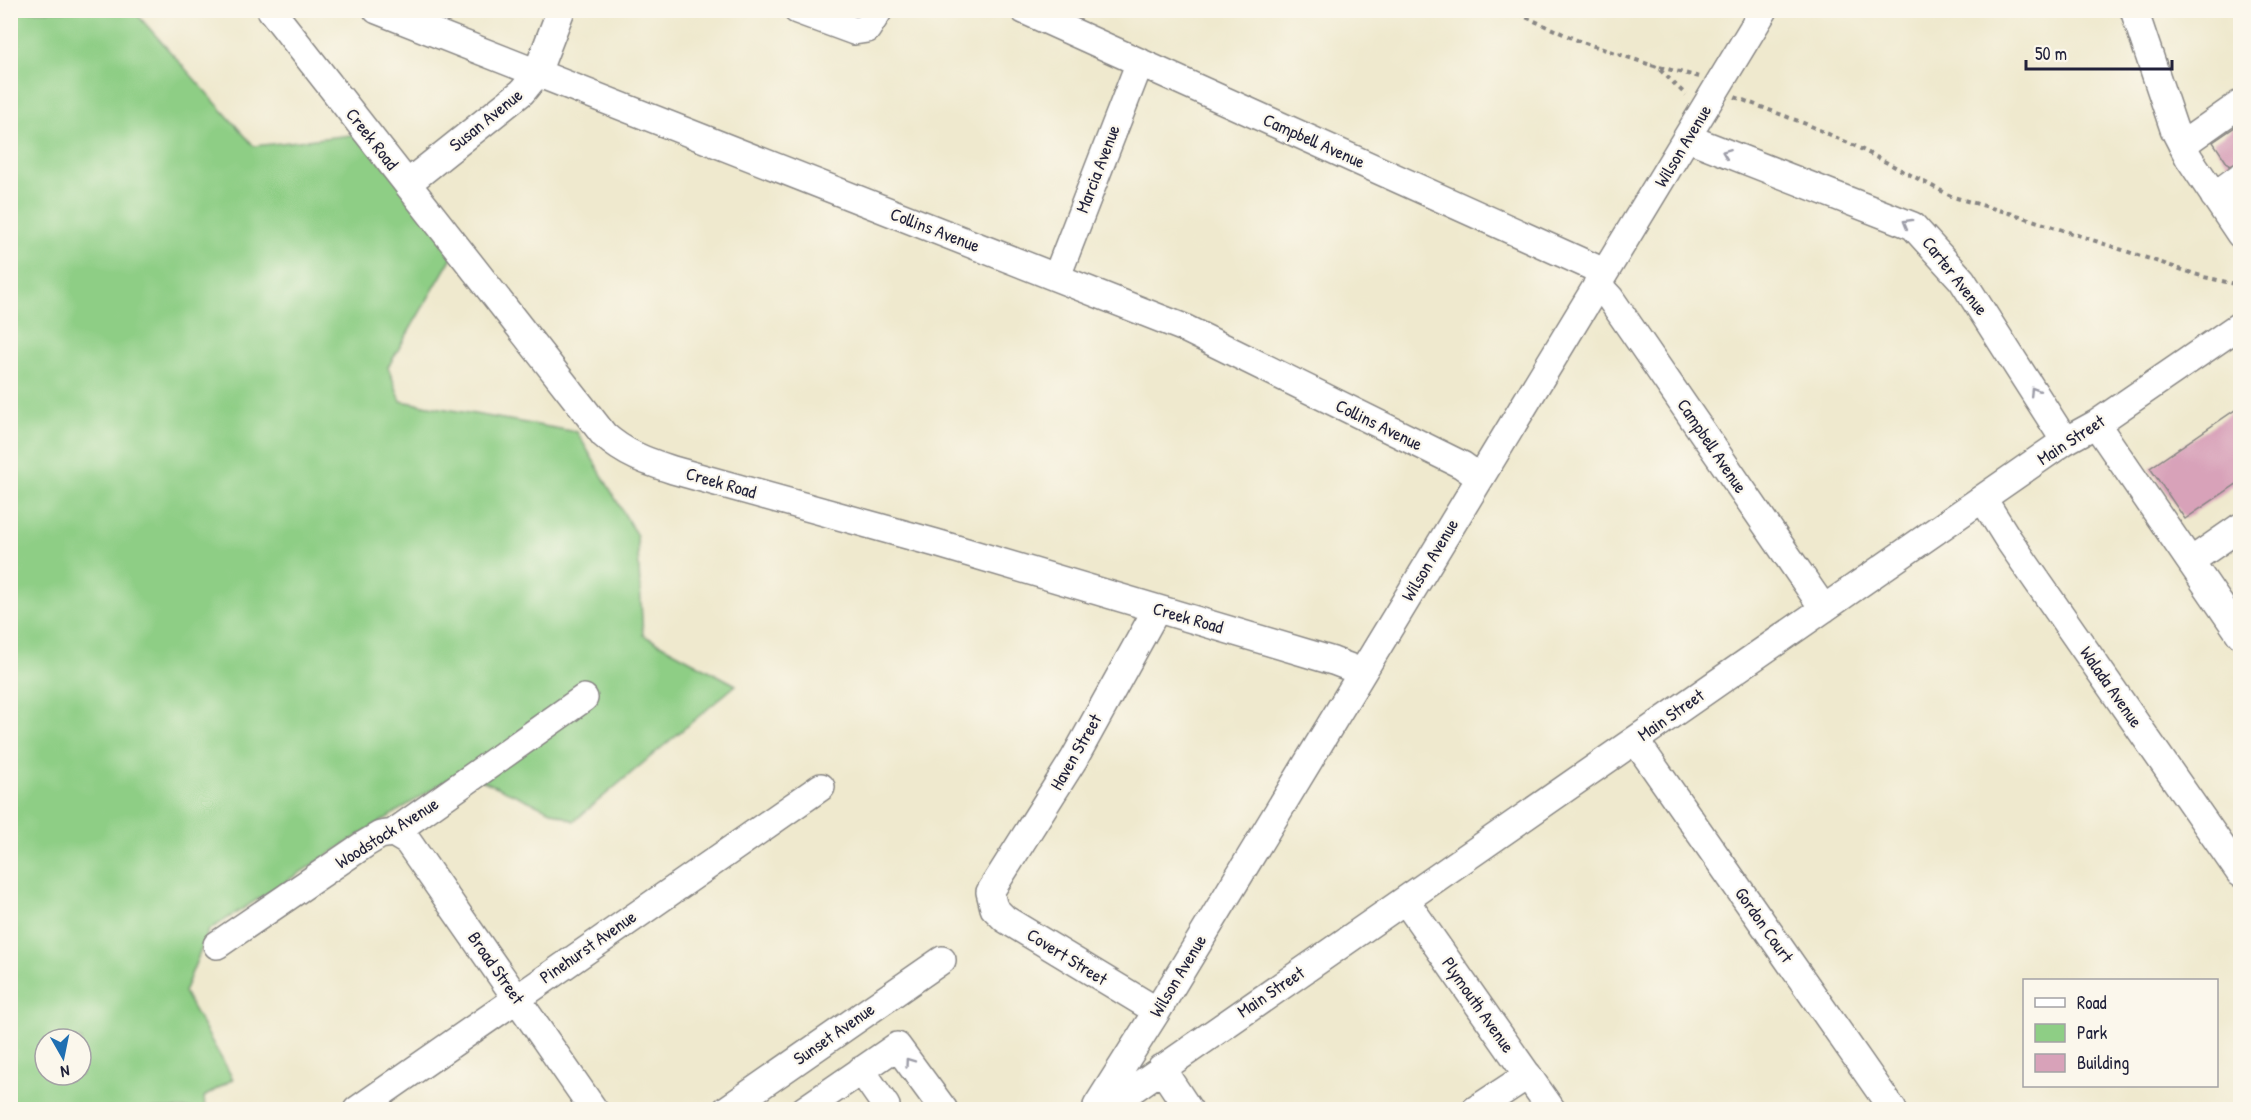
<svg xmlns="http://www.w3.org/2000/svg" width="2251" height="1120" viewBox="0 0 2251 1120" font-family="'Patrick Hand',sans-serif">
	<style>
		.green { fill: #8ece85; stroke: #587860; stroke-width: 1.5; fill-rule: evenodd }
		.building { fill: #d8a2b9 }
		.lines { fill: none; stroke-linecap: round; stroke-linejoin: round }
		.minor-casing { stroke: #888684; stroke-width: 30 }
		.path { stroke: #888684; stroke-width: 4; stroke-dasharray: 4.5 4.5; stroke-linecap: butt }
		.minor { stroke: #fff; stroke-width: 27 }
		.oneway { stroke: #9c9ca7 }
		.labels { text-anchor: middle; stroke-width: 4.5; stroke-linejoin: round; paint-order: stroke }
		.street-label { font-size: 18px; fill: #22223b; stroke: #fbf7ec }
	</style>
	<rect width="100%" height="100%" fill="#fbf7ec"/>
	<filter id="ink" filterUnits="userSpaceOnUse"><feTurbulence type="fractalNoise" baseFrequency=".0167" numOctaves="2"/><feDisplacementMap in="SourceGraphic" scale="12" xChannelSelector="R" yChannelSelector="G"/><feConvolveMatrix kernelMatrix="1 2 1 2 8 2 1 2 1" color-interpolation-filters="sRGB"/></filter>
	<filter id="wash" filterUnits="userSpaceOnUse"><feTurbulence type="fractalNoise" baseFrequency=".008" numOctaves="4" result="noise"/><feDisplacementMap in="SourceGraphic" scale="24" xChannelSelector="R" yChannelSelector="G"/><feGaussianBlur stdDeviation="1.35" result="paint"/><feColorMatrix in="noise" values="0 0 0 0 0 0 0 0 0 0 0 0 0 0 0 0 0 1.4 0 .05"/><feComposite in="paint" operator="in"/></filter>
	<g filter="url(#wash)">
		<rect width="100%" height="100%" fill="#efe9ce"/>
		<path class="green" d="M10 11H134L254 146 360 134 455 252 388 367 401 401 577 432 637 536 643 635 736 685 574 821 461 771 209 930 184 992 233 1079 204 1097 205 1109H11ZM45 1039H81V1075H45Z"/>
		<g id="blocks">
			<path class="building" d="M2241 123V162L2229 166 2213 142Z
				M2241 406V481L2185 519 2150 468Z"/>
		</g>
	</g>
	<g filter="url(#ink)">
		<use href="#blocks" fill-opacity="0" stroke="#888684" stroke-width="1.5"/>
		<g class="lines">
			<g class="minor-casing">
				<path id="minor" d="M271 10 604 435C625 454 646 461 673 470L936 543 1333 661 1362 672
					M377 10 1182 327 1462 465 1480 478
					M797 10 854 31 867 29 879 10
					M1024 10 1604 272
					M2134 10 2174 129 2189 158 2240 234
					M1688 138 1913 226 1962 280 2065 441
					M2182 145 2240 104
					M408 183 522 92 536 75 561 10
					M2214 196 2240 177
					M1057 276 1140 62
					M1597 284 1610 298 1824 609
					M2096 424 2240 634
					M1983 499 2008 539 2240 873
					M2191 561 2240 527
					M1157 609 1074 759 990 892 994 908 1005 919 1157 1011
					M1635 740 1893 1110
					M393 833 408 842 594 1110
					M1405 900 1552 1110
					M217 945 365 844 380 835 393 833 584 698
					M1161 1068 1189 1110
					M861 1070 886 1106
					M1097 1106 1157 1011 1764 10
					M357 1110 821 787
					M726 1110 942 960
					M804 1110 897 1046 944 1110
					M1103 1110 2065 441 2096 424 2240 325
					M1475 1110 1528 1075"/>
			</g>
			<path class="path" d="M1510 10 1579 41 1657 67 1686 95
				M1651 65 1700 77
				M1735 97 1806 124 1855 146 1953 197 2020 216 2204 277 2240 285"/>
			<use href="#minor" class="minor"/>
		</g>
		<defs><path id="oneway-chevron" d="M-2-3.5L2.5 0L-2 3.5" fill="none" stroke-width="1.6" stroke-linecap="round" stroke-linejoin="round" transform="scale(1.5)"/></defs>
		<g class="oneway">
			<use href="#oneway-chevron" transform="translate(1726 153) rotate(-159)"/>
			<use href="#oneway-chevron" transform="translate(1907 223) rotate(-150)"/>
			<use href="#oneway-chevron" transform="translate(2034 391) rotate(-122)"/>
			<use href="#oneway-chevron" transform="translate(909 1062) rotate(-126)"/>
		</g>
	</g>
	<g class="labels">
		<g class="street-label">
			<text transform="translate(486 120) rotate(-39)" y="6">Susan Avenue</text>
			<text transform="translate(372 139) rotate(52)" y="6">Creek Road</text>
			<text transform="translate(1314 141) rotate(24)" y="6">Campbell Avenue</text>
			<text transform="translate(1683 146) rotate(-59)" y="6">Wilson Avenue</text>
			<text transform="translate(1098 169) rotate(-69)" y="6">Marcia Avenue</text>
			<text transform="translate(935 230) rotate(21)" y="6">Collins Avenue</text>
			<text transform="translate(1955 276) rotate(52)" y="6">Carter Avenue</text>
			<text transform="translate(1379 425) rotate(26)" y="6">Collins Avenue</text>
			<text transform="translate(2071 440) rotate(-33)" y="6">Main Street</text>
			<text transform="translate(1712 446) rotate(56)" y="6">Campbell Avenue</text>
			<text transform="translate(721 483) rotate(16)" y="6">Creek Road</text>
			<text transform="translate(1430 560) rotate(-59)" y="6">Wilson Avenue</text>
			<text transform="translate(1188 618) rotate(16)" y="6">Creek Road</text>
			<text transform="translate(2111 687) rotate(55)" y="6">Walada Avenue</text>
			<text transform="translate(1671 715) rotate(-35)" y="6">Main Street</text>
			<text transform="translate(1076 752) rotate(-60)" y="6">Haven Street</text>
			<text transform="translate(387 833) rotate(-32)" y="6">Woodstock Avenue</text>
			<text transform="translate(1764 925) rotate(55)" y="6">Gordon Court</text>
			<text transform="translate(588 947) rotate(-35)" y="6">Pinehurst Avenue</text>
			<text transform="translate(1067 957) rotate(32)" y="6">Covert Street</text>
			<text transform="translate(496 968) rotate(55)" y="6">Broad Street</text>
			<text transform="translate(1178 976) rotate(-59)" y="6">Wilson Avenue</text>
			<text transform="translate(1271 992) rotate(-34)" y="6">Main Street</text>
			<text transform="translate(1478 1005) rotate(55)" y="6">Plymouth Avenue</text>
			<text transform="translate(834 1034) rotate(-35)" y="6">Sunset Avenue</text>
		</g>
	</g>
	<rect width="2251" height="1120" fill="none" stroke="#fbf7ec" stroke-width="36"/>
	<rect x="2023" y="979" width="195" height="108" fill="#fbf7ec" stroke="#a4a2a5" stroke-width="1.5"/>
	<rect x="2035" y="998" width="30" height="9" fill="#ffffff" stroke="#a4a2a5" stroke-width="1.5"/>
	<text x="2077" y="1009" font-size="18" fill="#22223b">Road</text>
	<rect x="2035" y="1024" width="30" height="18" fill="#8ece85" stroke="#a4a2a5" stroke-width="1.5"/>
	<text x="2077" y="1039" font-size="18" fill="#22223b">Park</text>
	<rect x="2035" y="1054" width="30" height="18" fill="#d8a2b9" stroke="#a4a2a5" stroke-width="1.5"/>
	<text x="2077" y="1069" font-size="18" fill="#22223b">Building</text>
	<g transform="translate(63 1057) rotate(171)"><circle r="28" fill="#fbf7ec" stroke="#a4a2a5" stroke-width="1.5"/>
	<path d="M0-4.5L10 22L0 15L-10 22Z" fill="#1f6fb2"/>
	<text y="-9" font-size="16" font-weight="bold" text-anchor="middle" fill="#22223b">N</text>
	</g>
	<path d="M2026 60v9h146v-9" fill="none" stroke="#22223b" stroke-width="3"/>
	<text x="2035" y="60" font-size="18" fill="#22223b" stroke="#fbf7ec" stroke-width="4.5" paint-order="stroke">50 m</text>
</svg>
